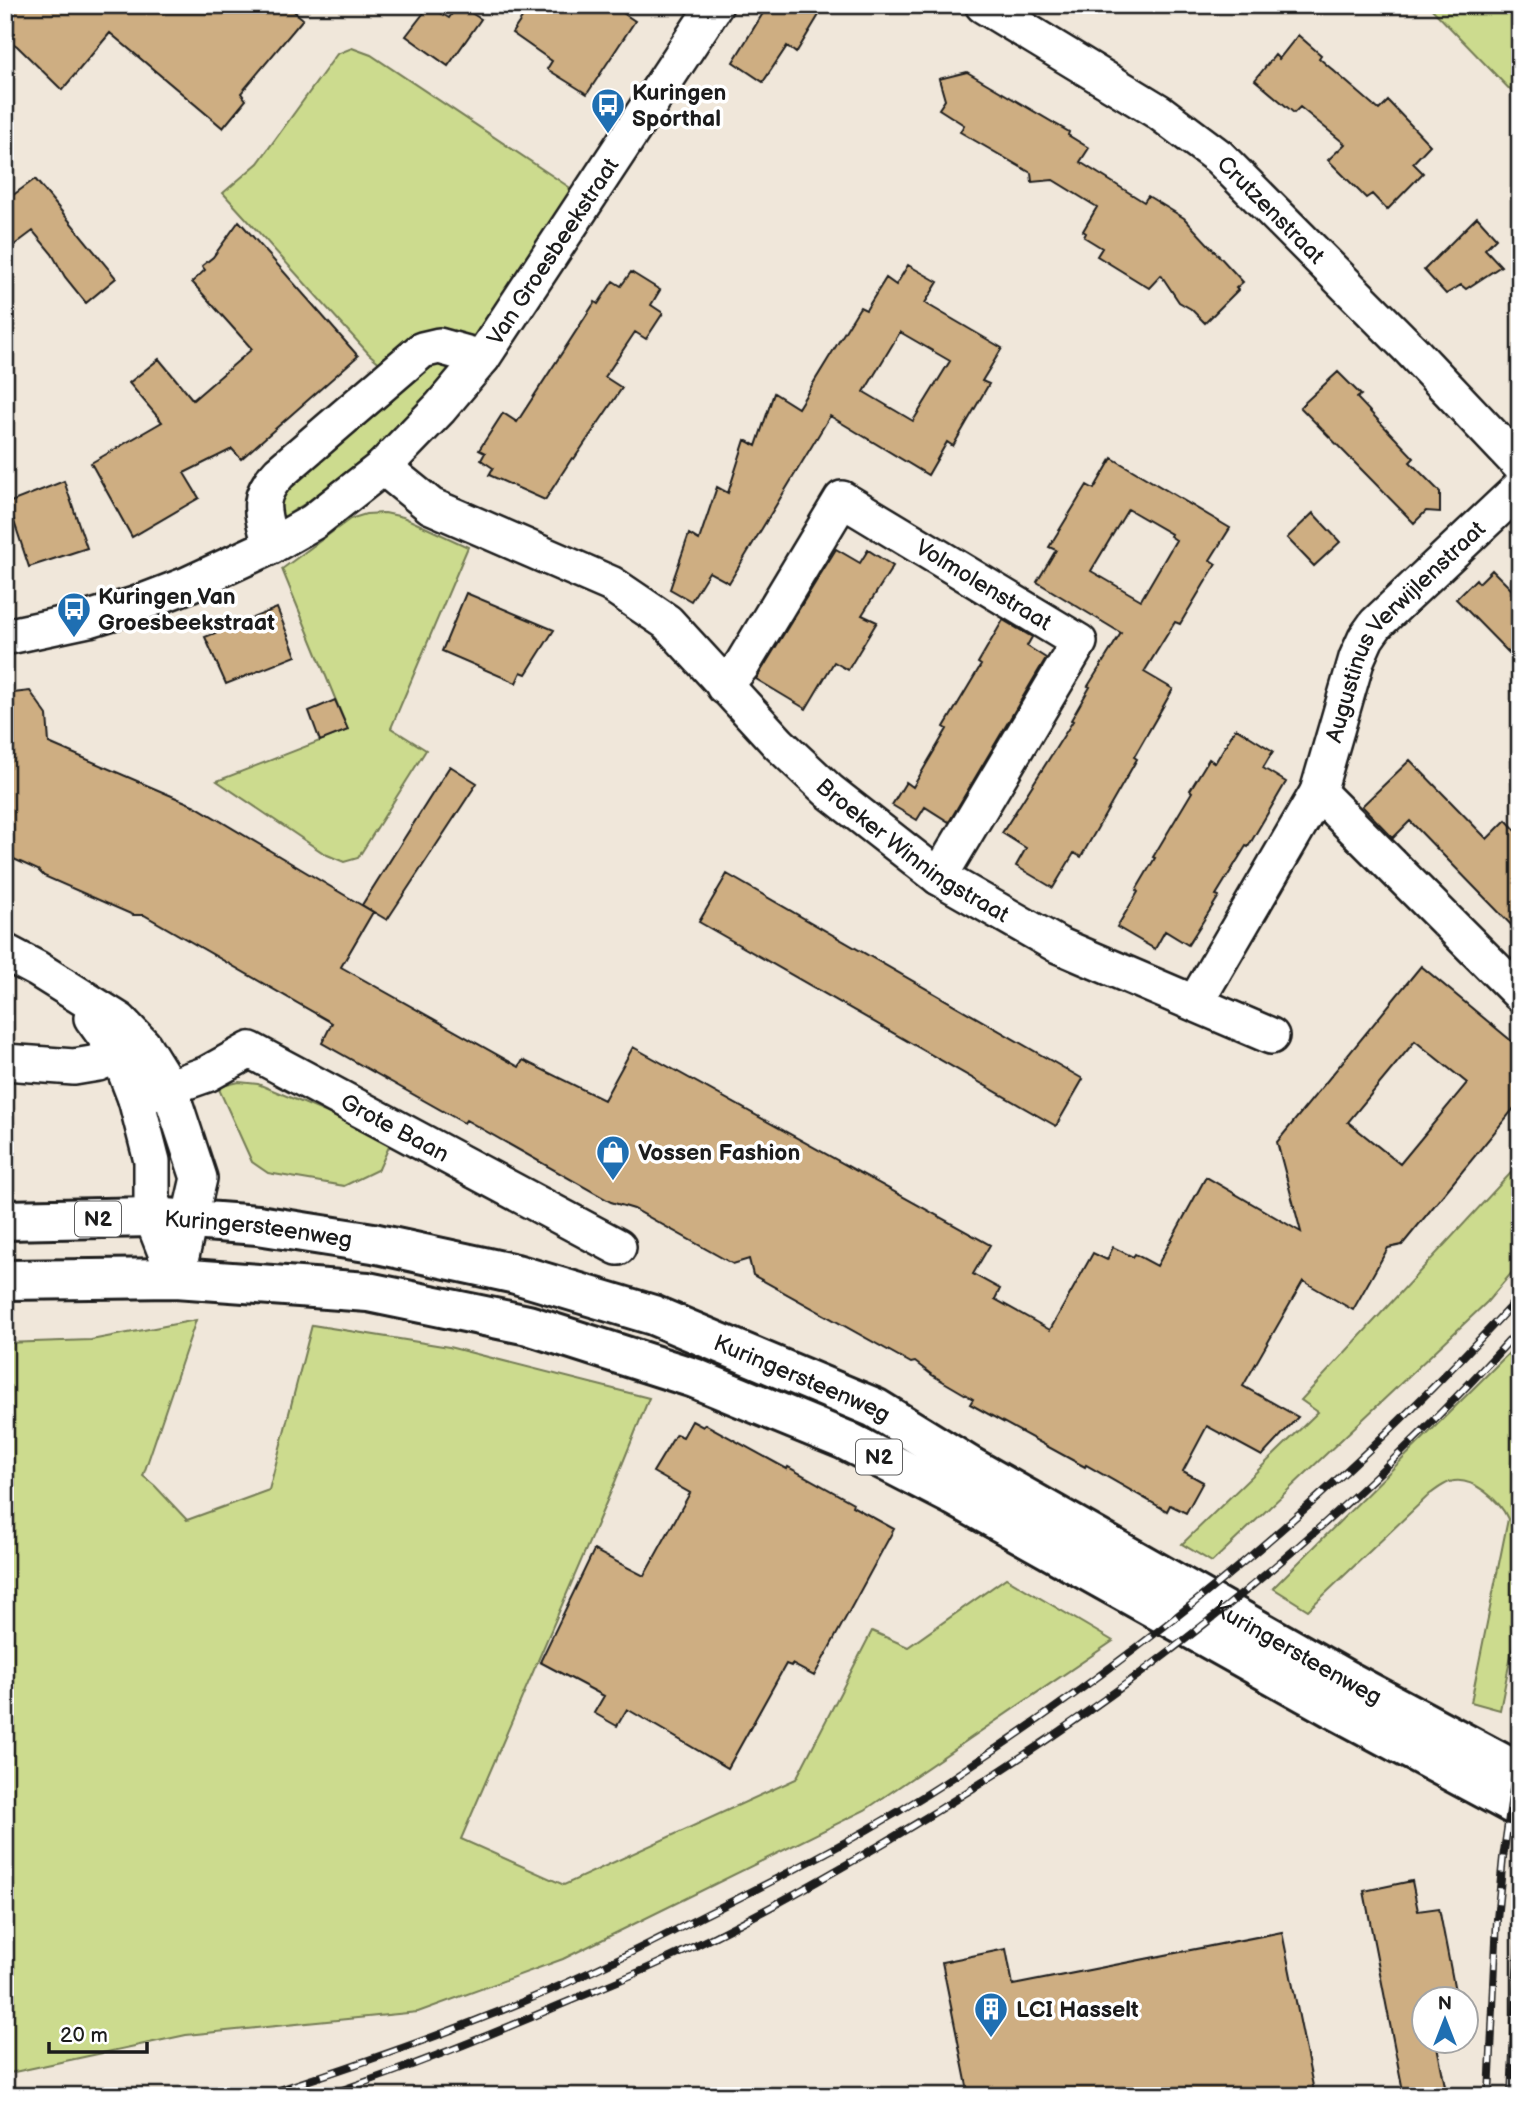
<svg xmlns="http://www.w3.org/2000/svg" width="1525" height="2101" viewBox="0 0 1525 2101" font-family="'Balsamiq Sans',sans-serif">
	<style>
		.green { fill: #ccdb8e; stroke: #747c55; stroke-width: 2 }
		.building { fill: #ceae82; stroke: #1c1c1c; stroke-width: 2; fill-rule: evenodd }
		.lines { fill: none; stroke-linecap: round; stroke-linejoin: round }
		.minor-casing { stroke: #1c1c1c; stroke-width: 40 }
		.primary-casing { stroke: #1c1c1c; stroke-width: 44 }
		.minor { stroke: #fff; stroke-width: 35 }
		.primary { stroke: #fff; stroke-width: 38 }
		.rail-casing { stroke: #1c1c1c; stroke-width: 8 }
		.rail { stroke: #fff; stroke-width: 5; stroke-dasharray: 16; stroke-linecap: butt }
		.labels { text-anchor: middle; stroke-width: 7; stroke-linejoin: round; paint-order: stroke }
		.shield { fill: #fff; stroke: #606060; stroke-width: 2 }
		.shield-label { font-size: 21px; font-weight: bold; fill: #1c1c1c }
		.poi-label { font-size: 23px; font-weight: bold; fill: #1c1c1c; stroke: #fff; text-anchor: start }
		.street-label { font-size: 23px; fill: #1c1c1c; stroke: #fff }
	</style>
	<rect width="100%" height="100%" fill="#f0e7da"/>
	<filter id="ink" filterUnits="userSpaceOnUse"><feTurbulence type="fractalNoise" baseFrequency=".0143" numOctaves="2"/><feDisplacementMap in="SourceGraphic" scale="14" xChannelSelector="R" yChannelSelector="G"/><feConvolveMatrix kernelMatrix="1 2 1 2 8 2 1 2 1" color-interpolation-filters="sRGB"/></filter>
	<g filter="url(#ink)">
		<path class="green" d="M1428 5H1520V100Z
			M352 48 371 55 569 187 571 196 481 333 389 371 369 354 223 193 258 163 337 54Z
			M450 357 452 371 384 443 306 503 280 519 273 494 424 359Z
			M385 513 403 517 468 547 391 728 426 750 358 858 344 862 325 854 217 781 348 730 282 569 350 519 366 514Z
			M239 1082 258 1084 392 1140 379 1169 344 1186 268 1173 252 1162 218 1087Z
			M1520 1163V1263L1487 1302 1212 1562 1182 1544 1318 1412 1301 1400Z
			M196 1320 143 1476 155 1486 187 1520 269 1490 312 1325 449 1347 649 1398 615 1482 461 1839 564 1885 796 1779 872 1631 908 1647 1006 1578 1113 1641 865 1810 563 1959 418 2012 186 2035 5 2074V1343L91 1340Z
			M1520 1342V1610L1500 1710 1471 1702 1508 1519C1500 1501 1472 1475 1450 1482 1443 1484 1436 1490 1430 1494L1308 1610 1273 1588Z"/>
		<path class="building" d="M5 5H287L303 19 241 93 246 100 223 128 110 33 62 90 17 46 5 38Z
			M458 5 481 19 448 66 406 36 429 6 449 18Z
			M531 5H611L635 21 587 94 547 69 552 61 512 33Z
			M768 5H825L796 53 787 46 763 82 733 62Z
			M1298 35 1321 55 1319 58 1379 110 1388 101 1430 145 1413 163 1423 173 1387 210 1372 194 1366 198 1328 160 1345 144 1300 107 1294 113 1255 80 1275 55 1279 59Z
			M967 72 1069 132 1068 135 1089 148 1080 162 1144 202 1148 196 1184 218 1243 282 1236 288 1238 290 1205 323 1191 309 1179 302 1161 275 1149 288 1097 256 1102 248 1084 237 1086 233 1083 231 1097 207 1053 180 1032 182 1031 173 960 132 964 125 939 109 945 100 939 79Z
			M35 179 116 278 86 303 65 277 52 254 33 231 5 252V201Z
			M1477 217 1496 238 1485 249 1501 266 1466 289 1461 285 1446 294 1424 270Z
			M239 221 358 356 241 459 232 449 184 473 199 498 132 537 91 463 162 422 129 383 159 359 193 400 252 349 192 282 205 270 202 266 213 257Z
			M908 265 938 282 925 303 1002 348 982 381 989 384 953 446 947 442 928 475 830 416 729 583 709 572 691 601 670 589 689 534 699 540 717 487 728 493 745 440 756 446 774 393 798 408 860 307 866 310 886 278 896 285ZM900 332 950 361 913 421 864 392Z
			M631 272 660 290 651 305 663 313 646 339 635 332 605 377 622 388 574 459 572 458 545 500 489 475 493 468 481 460 485 453 479 450 503 413 517 422 595 302 598 304 613 281 621 286Z
			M1338 372 1361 395 1357 398 1414 458 1410 462 1440 492V512L1426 511 1414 523 1300 407Z
			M1112 458 1230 528 1210 560 1216 564 1180 624 1175 622 1144 672 1173 689 1134 757 1137 759 1081 857 1074 853 1053 888 1016 866 1026 848 1002 833 1073 721 1071 720 1090 687 1088 686 1121 633 1037 582 1056 550 1049 547 1087 485 1094 489ZM1128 509 1171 534 1170 536 1176 540 1141 600 1091 571Z
			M64 481 87 548 29 567 8 503Z
			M1313 513 1340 542 1314 566 1287 538Z
			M836 549 860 563 868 550 893 566 862 615 877 622 848 670 834 662 806 709 756 679Z
			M1492 570 1520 598V664L1456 599 1476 579 1479 583Z
			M466 593 554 630 526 674 521 672 516 683 442 651Z
			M277 608 296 656 226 684 205 637Z
			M1003 620 1032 637 1027 646 1046 658 949 822 925 807 917 820 892 805 906 782 913 787 927 763 947 729 944 727 981 665 978 663Z
			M30 691 47 715 49 743 195 806 373 912 341 967 519 1067 523 1060 604 1100 633 1047 990 1245 973 1274 1000 1289 995 1299 1050 1330 1093 1253 1107 1260 1113 1247 1133 1257 1135 1254 1157 1266 1206 1177 1301 1232 1277 1142 1421 966 1520 1048V1101L1402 1245 1388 1248 1353 1310 1303 1281 1243 1386 1298 1417 1262 1456 1207 1426 1183 1471 1203 1482 1186 1513 1170 1505 1167 1511 1086 1465 1085 1467 970 1404 973 1399 932 1375 915 1362 911 1363 753 1275 749 1259 733 1264 634 1209 611 1202 466 1120 464 1123 322 1043 332 1023 144 915H133L44 876 38 870 5 855V694ZM1415 1041 1467 1083 1400 1164 1348 1122Z
			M335 700 348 730 320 741 309 711Z
			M1236 728 1273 751 1263 768 1286 782 1248 847 1246 846 1216 895 1219 896 1188 945 1165 931 1155 949 1117 927 1138 892 1136 890 1155 858 1153 857 1192 792 1190 790 1209 759 1215 763Z
			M1410 760 1487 839 1506 820 1520 835V934L1410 821 1393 838 1362 806Z
			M450 766 477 783 387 920 362 905Z
			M727 874 1083 1079 1056 1126 699 922Z
			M692 1421 703 1427 705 1424 787 1469 788 1467 853 1503 852 1506 894 1529 814 1676 792 1664 791 1666 786 1664 728 1768 627 1709 617 1726 594 1713 604 1696 540 1662 594 1550 644 1576 690 1493 653 1472 676 1434 683 1437Z
			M1412 1881 1418 1911 1439 1908 1456 1996 1424 1999V2041H1436L1447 2096H1404L1364 1891Z
			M1282 1932 1315 2096H969L942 1962 1006 1949 1013 1985Z"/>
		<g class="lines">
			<g class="minor-casing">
				<g id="minor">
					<path id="s1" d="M983 5 1159 112 1219 157 1411 350 1520 465"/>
					<path id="s2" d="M383 467 431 506 611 584 667 622 779 744 829 791 939 877 1058 945 1271 1036"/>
					<path d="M271 546C263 514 254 499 279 473L422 350 439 346 482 358"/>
					<path id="s3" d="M5 637 89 619 135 605 187 585 271 546 313 522 383 467 440 408 482 358 715 5"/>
					<path id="s4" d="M724 686 742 665 842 499 1079 642 939 877"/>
					<path d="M1318 792 1520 994"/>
					<path d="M5 952 37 969 120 1021 143 1045 169 1087 199 1178 176 1278"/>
					<path id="s5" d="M1195 1003 1318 792 1357 658 1366 638 1376 624 1520 488"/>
					<path d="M92 1018 119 1055 136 1099 152 1161V1217L176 1278"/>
					<path d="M5 1062 74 1067 98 1063 139 1046"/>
					<path id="s6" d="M136 1099 207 1074 250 1050 618 1247"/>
				</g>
			</g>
			<g class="primary-casing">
				<g id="primary">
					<path id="s7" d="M5 1220 152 1217 258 1225 373 1243 516 1274 653 1315 875 1408 969 1466 1346 1680 1520 1773"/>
					<path d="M5 1280 176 1278 368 1292 528 1325 694 1378 845 1440 954 1496 1331 1707 1520 1808"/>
				</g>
			</g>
			<use href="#minor" class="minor"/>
			<use href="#primary" class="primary"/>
			<g class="rail-casing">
				<path id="rail" d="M261 2096C338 2071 415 2045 490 2015 563 1987 634 1952 703 1916 789 1873 875 1829 955 1776 1166 1638 1350 1482 1520 1296
					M324 2096C404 2070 483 2038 560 2005 593 1991 627 1978 659 1963 736 1928 810 1886 882 1844 1119 1705 1336 1533 1520 1329
					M1489 2096 1497 1919 1503 1858 1520 1741
					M1511 2096 1520 1911"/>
			</g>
			<use href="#rail" class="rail"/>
		</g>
	</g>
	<defs>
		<g id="bus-pin" transform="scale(1.75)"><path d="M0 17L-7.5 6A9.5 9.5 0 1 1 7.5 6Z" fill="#1f6fb2" stroke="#fff"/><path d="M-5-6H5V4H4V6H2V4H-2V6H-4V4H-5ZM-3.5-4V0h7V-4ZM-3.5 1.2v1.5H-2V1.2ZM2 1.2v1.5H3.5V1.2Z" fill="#fff"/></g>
		<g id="shop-pin" transform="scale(1.75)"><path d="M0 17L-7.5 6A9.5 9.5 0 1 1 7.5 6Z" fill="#1f6fb2" stroke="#fff"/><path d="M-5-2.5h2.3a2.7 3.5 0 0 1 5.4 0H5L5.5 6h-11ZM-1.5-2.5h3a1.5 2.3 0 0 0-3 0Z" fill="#fff"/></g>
		<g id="building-pin" transform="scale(1.75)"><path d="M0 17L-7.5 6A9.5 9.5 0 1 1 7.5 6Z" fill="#1f6fb2" stroke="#fff"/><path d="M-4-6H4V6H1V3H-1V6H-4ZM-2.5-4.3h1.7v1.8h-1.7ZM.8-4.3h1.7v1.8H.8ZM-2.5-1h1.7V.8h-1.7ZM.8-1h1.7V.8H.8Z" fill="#fff"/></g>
	</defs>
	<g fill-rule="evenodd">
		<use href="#bus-pin" x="608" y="105"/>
		<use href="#bus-pin" x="74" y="609"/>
		<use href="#shop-pin" x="613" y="1152"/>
		<use href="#building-pin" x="991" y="2009"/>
	</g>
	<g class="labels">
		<g class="shield">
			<rect x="75" y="1201.5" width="46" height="35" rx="5"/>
			<rect x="856" y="1439.5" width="46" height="35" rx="5"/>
		</g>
		<g class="shield-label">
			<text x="98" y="1226">N2</text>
			<text x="879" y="1464">N2</text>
		</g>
		<g class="poi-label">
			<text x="632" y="100">Kuringen<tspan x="632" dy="26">Sporthal</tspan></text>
			<text x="98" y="604">Kuringen Van<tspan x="98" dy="26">Groesbeekstraat</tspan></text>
			<text x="638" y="1160">Vossen Fashion</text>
			<text x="1016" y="2017">LCI Hasselt</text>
		</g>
		<g class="street-label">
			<text dy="8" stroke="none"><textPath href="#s1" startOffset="355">Crutzenstraat</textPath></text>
			<text dy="8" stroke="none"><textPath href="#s3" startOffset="695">Van Groesbeekstraat</textPath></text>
			<text dy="8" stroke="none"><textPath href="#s4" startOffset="387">Volmolenstraat</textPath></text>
			<text dy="8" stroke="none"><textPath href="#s5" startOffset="432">Augustinus Verwijlenstraat</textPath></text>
			<text dy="8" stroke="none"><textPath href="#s2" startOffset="663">Broeker Winningstraat</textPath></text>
			<text dy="8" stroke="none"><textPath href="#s6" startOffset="289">Grote Baan</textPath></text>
			<text dy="8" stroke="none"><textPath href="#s7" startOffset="254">Kuringersteenweg</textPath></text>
			<text dy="8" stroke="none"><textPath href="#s7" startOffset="821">Kuringersteenweg</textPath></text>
			<text dy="8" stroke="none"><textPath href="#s7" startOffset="1388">Kuringersteenweg</textPath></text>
		</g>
	</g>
	<rect width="1525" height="2101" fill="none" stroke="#fff" stroke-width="28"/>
	<rect x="14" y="14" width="1497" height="2073" fill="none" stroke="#1c1c1c" stroke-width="2.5" filter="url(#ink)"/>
	<g transform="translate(1445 2020)"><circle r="33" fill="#ffffff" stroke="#a4a4a4" stroke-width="2"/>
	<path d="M0-5L12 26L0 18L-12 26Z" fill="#1f6fb2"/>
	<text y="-10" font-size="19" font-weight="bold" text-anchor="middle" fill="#1c1c1c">N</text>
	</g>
	<path d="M49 2042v10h98v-10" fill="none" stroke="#1c1c1c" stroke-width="3.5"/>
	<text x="60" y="2042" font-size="21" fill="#1c1c1c" stroke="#ffffff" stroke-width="5" paint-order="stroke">20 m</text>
</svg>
